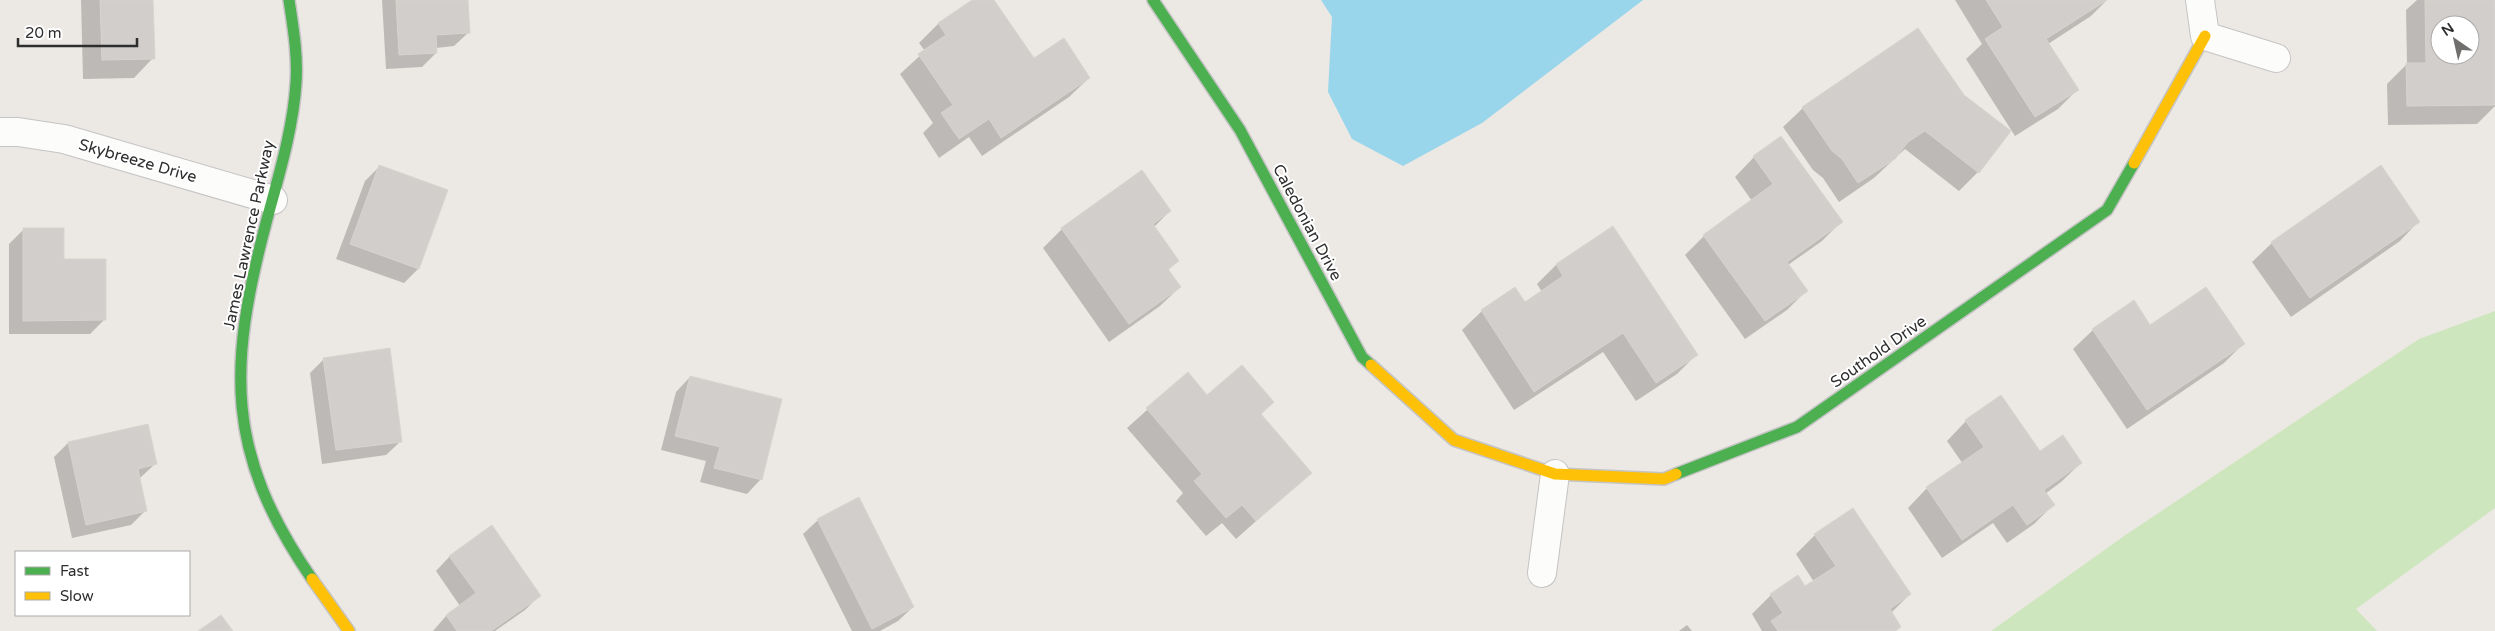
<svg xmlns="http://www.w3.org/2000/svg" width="2495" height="631" viewBox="0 0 2495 631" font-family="'Varela Round',sans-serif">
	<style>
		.green { fill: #cee6be }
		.water { fill: #99d6ec }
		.shadow { fill: #0003; fill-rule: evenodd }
		.building { fill: #d1cecb; stroke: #d7d4d0; fill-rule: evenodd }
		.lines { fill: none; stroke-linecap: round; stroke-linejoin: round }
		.street-casing { stroke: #c5c4c5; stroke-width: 30 }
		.fast-casing { stroke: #c5c4c5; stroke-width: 14 }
		.slow-casing { stroke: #c5c4c5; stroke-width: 14 }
		.street { stroke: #fcfcfb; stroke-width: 28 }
		.fast { stroke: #4caf50; stroke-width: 11 }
		.slow { stroke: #ffc107; stroke-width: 11 }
		.labels { text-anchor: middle; stroke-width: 4; stroke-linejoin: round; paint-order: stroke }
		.street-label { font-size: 16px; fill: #2e2e2e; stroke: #fff }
	</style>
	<rect width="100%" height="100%" fill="#ece8e4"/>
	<path class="green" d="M2495 311V508L2356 609 2377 631H1991L2124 536 2419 339Z"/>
	<path class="water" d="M1321 0H1643L1482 123 1403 166 1352 139 1328 92 1332 17Z"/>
	<path class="shadow" d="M81 0H152L153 58 134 78 83 79Z
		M382 0H467L469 32 454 46 436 48V53L422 67 386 69Z
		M974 0H993L1033 60 1089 78 1069 97 982 156 969 137 939 158 923 133 933 123 900 74 925 51 919 43 938 24Z
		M1955 0H2107L2091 16 2048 44 2077 90 2058 109 2015 136 1966 59 1982 44Z
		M2417 0H2495V106L2477 124 2388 125 2387 84 2407 64 2406 10ZM2440 25H2470V55H2440Z
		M1918 30 1978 172 1959 191 1905 149 1874 178 1839 202 1823 178 1813 170 1783 127 1803 108Z
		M1781 138 1841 222 1822 241 1788 265 1806 291 1787 310 1745 339 1685 255 1704 236 1752 201 1735 177 1754 157Z
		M379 167 418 269 404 283 336 259 365 181Z
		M2380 167 2419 221 2400 241 2291 317 2252 262 2272 243Z
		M1170 211 1154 227 1178 261 1168 270 1180 287 1160 306 1109 342 1043 248 1062 229Z
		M1613 228 1696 355 1677 374 1636 401 1603 352 1514 410 1462 330 1482 311 1524 303 1542 292 1537 284 1556 265Z
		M24 229 104 320 90 334H9V244Z
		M2150 327 2243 344 2224 363 2127 429 2073 349 2093 330Z
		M324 359 401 441 386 455 322 464 310 373Z
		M1187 374 1207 397 1260 414 1310 473 1236 539 1222 523 1206 536 1176 501 1183 493 1127 428Z
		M690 377 761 479 747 494 700 482 706 461 661 450 676 392Z
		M1966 421 2039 453 2081 463 2061 482 2045 494 2053 505 2034 524 2007 543 1993 523 1942 558 1908 508 1927 488 1963 464 1947 441Z
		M68 443 155 464 139 479 146 510 131 525 72 538 54 457Z
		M818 520 913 607 898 621 880 631H852L803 534Z
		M1815 535 1910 594 1891 613 1900 626 1895 631H1762L1752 614 1771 595 1805 588 1814 582 1796 554Z
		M450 556 539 596 525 610 495 631H433L446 616 460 606 436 571Z
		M1687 625 1692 631H1679Z"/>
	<path class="building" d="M100 0H153L155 59 102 60Z
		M396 0H468L470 33 436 35 437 53 399 55Z
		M972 0H994L1034 58 1064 38 1090 78 1001 138 989 119 959 139 941 113 953 105 918 54 946 35 938 23Z
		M1986 0H2107L2046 39 2079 90 2035 117 1985 39 2003 27Z
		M2425 0H2495V105L2407 106 2406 63H2426ZM2440 25H2470V55H2440Z
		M1918 28 1964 95 2011 131 1979 173 1925 131 1908 142 1895 159 1858 183 1842 159 1832 151 1802 107Z
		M1781 136 1843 222 1787 262 1808 291 1765 321 1703 235 1773 184 1753 156Z
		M379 165 448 190 419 269 350 244Z
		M2381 165 2420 222 2310 298 2271 242Z
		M1142 170 1171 211 1153 224 1179 261 1168 269 1181 287 1129 324 1061 228Z
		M1613 226 1698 355 1656 383 1623 333 1534 392 1481 310 1515 287 1525 302 1563 276 1556 264Z
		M23 228H64V259H106V320L23 321Z
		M2206 287 2245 344 2147 410 2092 329 2134 300 2150 325Z
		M390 348 402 442 336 450 323 358Z
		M1242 365 1274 402 1261 414 1312 473 1256 521 1242 505 1226 518 1194 481 1202 474 1146 408 1188 372 1207 395Z
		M690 376 782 399 762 480 714 468 720 447 675 436Z
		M2001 395 2040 451 2063 435 2082 463 2044 490 2055 505 2027 525 2013 505 1962 540 1926 487 1984 447 1965 420Z
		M148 424 157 464 138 469 147 511 86 525 68 442Z
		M859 497 914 607 872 629 817 519Z
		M1853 508 1911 594 1890 609 1901 627 1895 631H1778L1771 621 1783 613 1770 594 1798 575 1805 586 1836 566 1814 534Z
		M492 525 541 596 491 631H457L446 615 476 593 449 556Z
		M221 615 233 631H198Z"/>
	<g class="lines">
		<g class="street-casing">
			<path id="street" d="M2200 0 2205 36 2276 58
				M0 132H18L64 139 273 200
				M1542 573 1555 474"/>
		</g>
		<g class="fast-casing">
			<path id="fast" d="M289 0C293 27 298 55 296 83 293 130 278 178 266 223 228 367 225 453 312 579
				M1153 0 1240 130 1362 357 1371 365
				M1676 474 1797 427 2107 210 2134 163"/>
		</g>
		<g class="slow-casing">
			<path id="slow" d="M2134 163 2205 36
				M1371 365 1454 440 1555 474 1664 479 1676 474
				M312 579 349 631"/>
		</g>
		<use href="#street" class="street"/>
		<use href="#fast" class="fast"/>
		<use href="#slow" class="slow"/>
	</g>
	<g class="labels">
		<g class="street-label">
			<text transform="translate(138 160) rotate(16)" y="6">Skybreeze Drive</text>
			<text transform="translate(1308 222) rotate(62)" y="6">Caledonian Drive</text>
			<text transform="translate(248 235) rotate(-78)" y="6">James Lawrence Parkway</text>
			<text transform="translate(1878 351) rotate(-35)" y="6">Southold Drive</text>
		</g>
	</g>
	<rect x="15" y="551" width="175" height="65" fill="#ffffff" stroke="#ababab"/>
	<rect x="25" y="567" width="25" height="8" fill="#4caf50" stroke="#ababab"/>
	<text x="60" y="576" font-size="15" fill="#2e2e2e">Fast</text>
	<rect x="25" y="592" width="25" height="8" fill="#ffc107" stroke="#ababab"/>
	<text x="60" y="601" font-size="15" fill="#2e2e2e">Slow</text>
	<g transform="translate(2455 40) rotate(326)"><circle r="24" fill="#ffffff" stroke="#ababab"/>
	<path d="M0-4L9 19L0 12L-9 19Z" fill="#706f6e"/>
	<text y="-8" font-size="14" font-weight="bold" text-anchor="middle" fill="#2e2e2e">N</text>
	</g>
	<path d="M18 38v8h119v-8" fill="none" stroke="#2e2e2e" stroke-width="2.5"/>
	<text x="25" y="38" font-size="15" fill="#2e2e2e" stroke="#ffffff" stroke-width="4" paint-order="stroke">20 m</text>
</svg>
